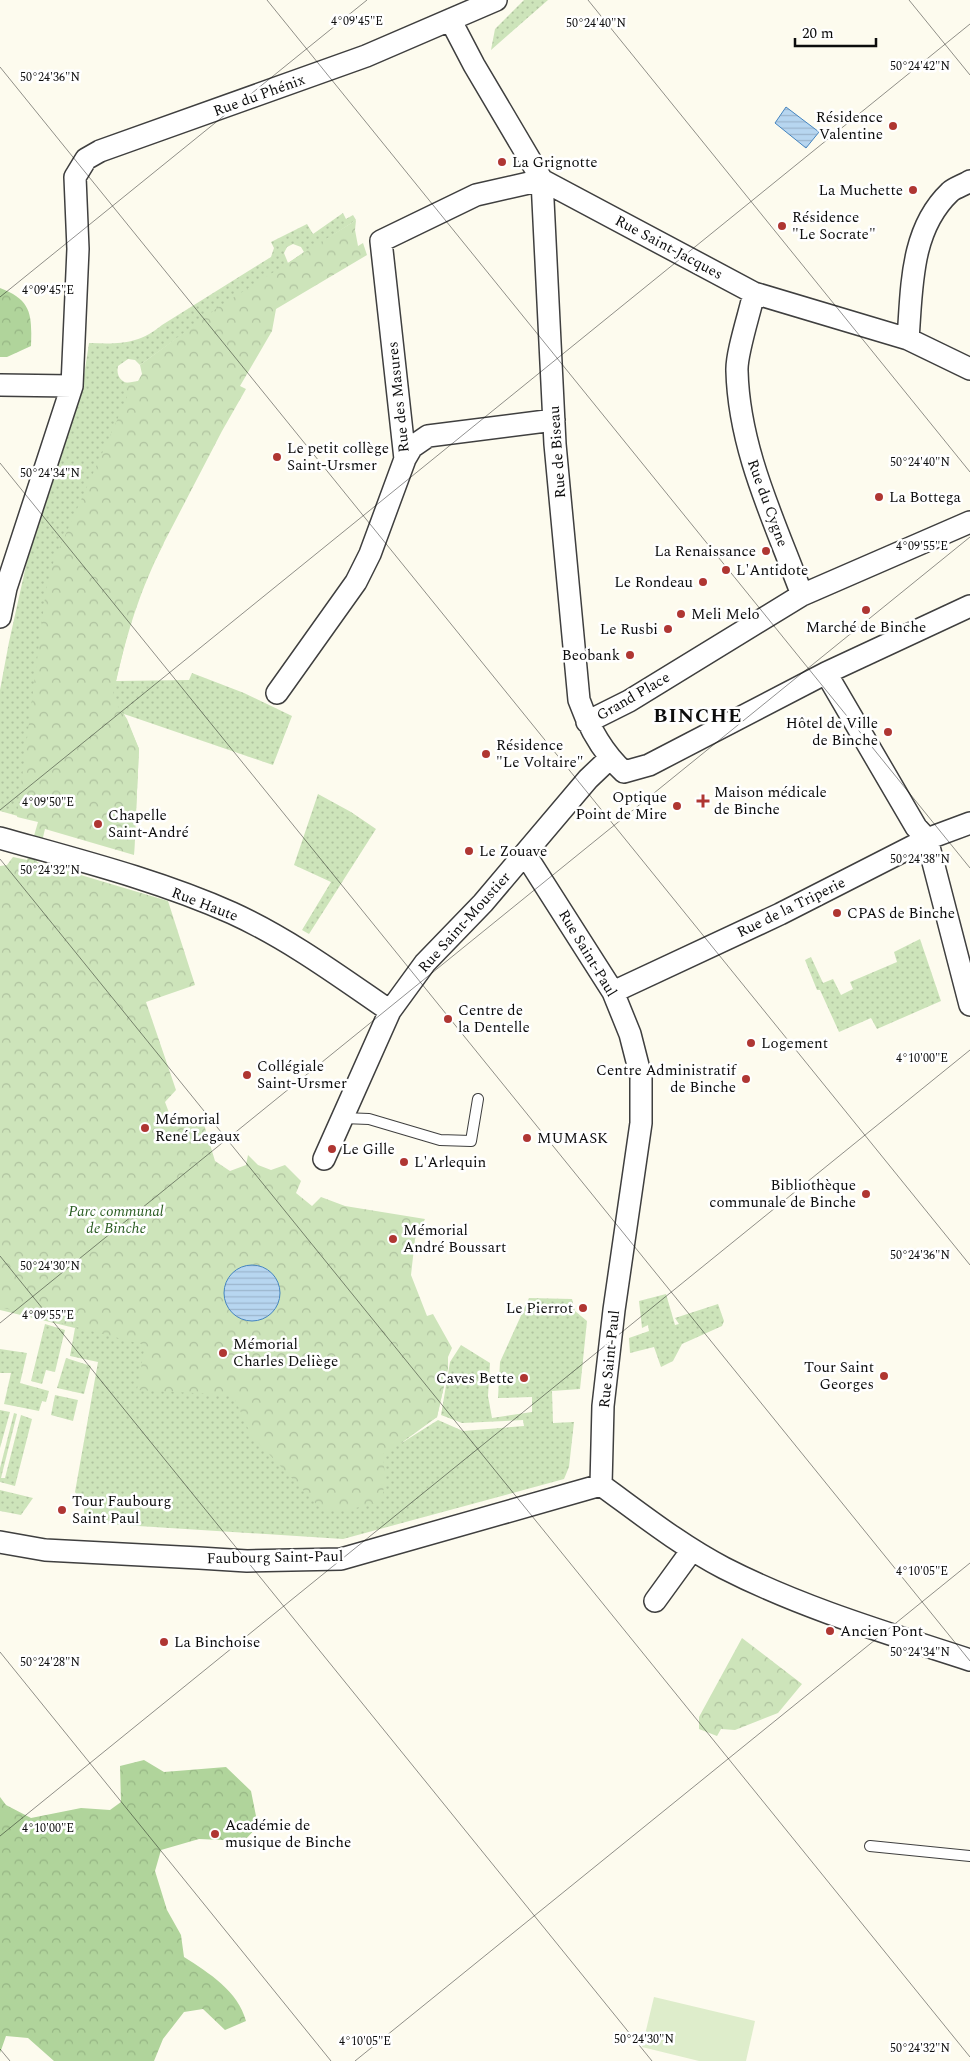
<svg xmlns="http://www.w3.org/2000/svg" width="970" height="2061" viewBox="0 0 970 2061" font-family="Spectral,serif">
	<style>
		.grass { fill: url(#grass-dots); fill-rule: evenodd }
		.forest { fill: url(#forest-crowns) }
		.park { fill: url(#park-crowns) }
		.pitch { fill: #deedcb }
		.water { fill: url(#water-rules); stroke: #4585c0 }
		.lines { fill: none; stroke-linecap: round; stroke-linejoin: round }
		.service-casing { stroke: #3f3f3f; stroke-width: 12 }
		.minor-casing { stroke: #3f3f3f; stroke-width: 24 }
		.service { stroke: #fff; stroke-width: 10 }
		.minor { stroke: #fff; stroke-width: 21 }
		.ticks { fill: none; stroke: #0c0c0c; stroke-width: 1; stroke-opacity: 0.45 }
		.poi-dot { fill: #af3632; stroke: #fff; stroke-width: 2 }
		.labels { text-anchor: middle; stroke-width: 5; stroke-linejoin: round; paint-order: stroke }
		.street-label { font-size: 15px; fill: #0c0c0c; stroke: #fff }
		.poi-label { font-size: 15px; fill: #0c0c0c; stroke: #fff; text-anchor: start }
		.park-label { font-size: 15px; font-style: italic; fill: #2b5e23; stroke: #fff }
		.district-label { font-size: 20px; font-weight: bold; letter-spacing: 1px; fill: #0c0c0c; stroke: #fff }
		.ticks-label { font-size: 12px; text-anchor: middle; fill: #0c0c0c; stroke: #fff; stroke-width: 5; stroke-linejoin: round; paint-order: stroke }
	</style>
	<defs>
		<pattern id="grass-dots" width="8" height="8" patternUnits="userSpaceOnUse" patternTransform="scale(1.25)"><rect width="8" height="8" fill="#cde4ba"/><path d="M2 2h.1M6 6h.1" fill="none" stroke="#afc29f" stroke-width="1.8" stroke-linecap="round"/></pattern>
		<pattern id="forest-crowns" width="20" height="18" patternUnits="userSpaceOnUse" patternTransform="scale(1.25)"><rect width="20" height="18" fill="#b0d49b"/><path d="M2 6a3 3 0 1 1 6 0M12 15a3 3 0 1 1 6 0" fill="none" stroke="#96b584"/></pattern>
		<pattern id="park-crowns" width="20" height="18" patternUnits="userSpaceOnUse" patternTransform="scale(1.25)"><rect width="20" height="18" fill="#cde4ba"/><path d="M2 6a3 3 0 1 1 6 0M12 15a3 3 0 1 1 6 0" fill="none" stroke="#afc29f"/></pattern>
		<pattern id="water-rules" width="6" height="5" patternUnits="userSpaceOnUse" patternTransform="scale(1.25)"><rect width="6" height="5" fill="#b7d6f0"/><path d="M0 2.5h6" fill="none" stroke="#9cb6cd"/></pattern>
	</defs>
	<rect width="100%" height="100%" fill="#fdfbee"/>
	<path class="grass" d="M524 0H548L491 50 495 29Z
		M343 213 346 219 353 215 356 220 194 326 140 365 135 360 128 359 118 366C115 379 126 387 138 381L32 820 0 811V690L9 642 27 561 81 395 89 343C118 344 138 345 162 325L271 257 274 248 271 242 307 224 313 234ZM293 244 301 247 304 252 288 263 284 253 287 247Z
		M164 543C140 590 128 630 116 681L189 680 192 673 244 693 292 716 273 765 124 714 139 749 134 855 95 679 124 579Z
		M318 794 351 812 376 829 309 934 302 930 331 882 294 865Z
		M920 939 941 1001 877 1029 871 1018 839 1032 820 990H817L805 960 811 957 823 983 833 979 841 995 853 989 850 982 897 962 894 952Z
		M0 1292 448 1368 437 1417 400 1444 438 1420 463 1431 524 1426 523 1420 462 1423 441 1415 450 1362 461 1345 490 1363 488 1396 492 1418 532 1412V1397L498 1398 500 1362 529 1298 572 1299 575 1311 587 1321 580 1389 552 1391 553 1423 574 1422 569 1467 564 1479 343 1539 107 1524 84 1520V1504L75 1492 98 1362 70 1356 75 1328 0 1310Z
		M666 1294 675 1325 679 1324 675 1318 718 1304 724 1321 722 1326 682 1344 673 1361 661 1367 654 1347 630 1353 629 1338 649 1331 648 1325 642 1328 639 1301Z
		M45 1324 65 1330 55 1372 46 1370 42 1384 31 1381Z
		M0 1349 27 1353 20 1383 49 1391 46 1402 42 1401 39 1411 4 1404 11 1373H0Z
		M66 1358 91 1366 84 1394 57 1388Z
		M55 1395 78 1400 73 1421 51 1415Z
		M0 1410 10 1412 0 1448Z
		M14 1413 17 1414 1 1478H5L21 1415 32 1419 15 1486 0 1482V1468Z
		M0 1490 33 1498 21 1515 0 1511Z"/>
	<path class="forest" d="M0 288C32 300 32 315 31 346L7 357H0Z
		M144 1760 164 1772 226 1767 251 1791 258 1826 244 1841 199 1839 161 1850 155 1871 167 1910 181 1935 184 1957C209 1973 238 1991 246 2021L225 2030 203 2009 184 2012 163 2039 154 2061H54L28 2038 6 2036 0 2053V1797L6 1805 31 1818 81 1808 110 1810 121 1802 120 1766Z"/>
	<path class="park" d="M356 220 355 230 358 246 363 243 367 255 276 309 272 331 240 386 246 389 222 431 144 581 128 631 112 698 127 719 139 749 134 855 45 829 37 862 168 901 195 985 146 1002 176 1090 165 1102 171 1118 188 1122 202 1118 215 1161 230 1171 246 1165 248 1155 258 1165 271 1170 285 1165 301 1181 296 1193 312 1206 321 1197 345 1206 425 1219 415 1239 411 1275 427 1316 433 1314 452 1348 448 1357V1368L437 1417 383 1454 385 1477 382 1501 352 1509 322 1510 251 1435 233 1395 137 1390 145 1345 0 1307V866L7 865 13 857 27 860 38 822 17 817 46 590 54 560 127 398 126 383 138 381 142 374 140 365 220 306Z
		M742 1638 802 1684 778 1713 735 1730 721 1729 717 1736 699 1729V1717Z"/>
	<path class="pitch" d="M654 1997 755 2021 746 2061H699L642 2047Z"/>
	<path class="water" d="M786 107 819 132 806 148 775 123Z
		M224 1293a28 28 0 1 1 56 0a28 28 0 1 1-56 0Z"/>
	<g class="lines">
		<g class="service-casing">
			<path id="service" d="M343 1118 369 1119 440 1140 471 1141 478 1099
				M870 1846 970 1856"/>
		</g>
		<g class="minor-casing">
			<path id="minor" d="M451 21 474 65 542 180 754 293 908 339 970 369
				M542 180 555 444 579 700C589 728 602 752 624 772L649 765 826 673 970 606
				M754 293C750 312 736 354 737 371 739 450 775 522 802 595
				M908 339C912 288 910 230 950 192 954 188 964 185 970 181
				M0 385 72 386
				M405 459 412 447 428 436 554 420
				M0 617 6 588 72 386 78 249 75 177 86 159 100 151 366 56 496 0
				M826 673 916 827 927 839 970 1005
				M277 693 356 582 370 554 405 459 381 241 476 195 542 180
				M587 722 629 701 802 595 970 522
				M0 838C78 860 158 880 232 913 289 939 339 976 390 1011
				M525 854 613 992 630 1034 641 1077V1123L614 1310 603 1406 601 1485
				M613 992 780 914 927 839 970 823
				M324 1159 390 1011 425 963 483 903 588 779 609 759
				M601 1485C641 1514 680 1545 724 1568 802 1608 887 1633 970 1660
				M0 1542 45 1550 199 1558 247 1561 341 1559 601 1485
				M655 1601 692 1550"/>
		</g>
		<use href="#service" class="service"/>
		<use href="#minor" class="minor"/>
	</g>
	<path class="ticks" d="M267 0 970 868M588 0 970 472M909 0 970 75M0 67 970 1265M0 297 367 0M0 463 970 1661M0 810 970 24M0 859 970 2057M0 1256 652 2061M0 1323 970 537M0 1652 331 2061M0 1836 970 1050M0 2049 10 2061M355 2061 970 1563"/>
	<g class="poi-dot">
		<circle cx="893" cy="126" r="5"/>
		<circle cx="502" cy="162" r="5"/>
		<circle cx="913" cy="190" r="5"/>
		<circle cx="782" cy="226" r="5"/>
		<circle cx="277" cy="457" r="5"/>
		<circle cx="879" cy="497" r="5"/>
		<circle cx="766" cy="551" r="5"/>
		<circle cx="726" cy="570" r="5"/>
		<circle cx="703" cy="582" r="5"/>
		<circle cx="866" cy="610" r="5"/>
		<circle cx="681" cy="614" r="5"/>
		<circle cx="668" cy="629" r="5"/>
		<circle cx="630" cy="655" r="5"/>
		<circle cx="888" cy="732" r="5"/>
		<circle cx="486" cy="754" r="5"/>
		<path d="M700.5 793.5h5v5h5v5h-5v5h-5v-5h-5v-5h5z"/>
		<circle cx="677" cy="806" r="5"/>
		<circle cx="98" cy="824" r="5"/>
		<circle cx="469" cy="851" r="5"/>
		<circle cx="837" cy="913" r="5"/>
		<circle cx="448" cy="1019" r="5"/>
		<circle cx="751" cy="1043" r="5"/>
		<circle cx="247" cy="1075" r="5"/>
		<circle cx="746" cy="1079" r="5"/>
		<circle cx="145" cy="1128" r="5"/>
		<circle cx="527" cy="1138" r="5"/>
		<circle cx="332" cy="1149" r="5"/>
		<circle cx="404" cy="1162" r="5"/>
		<circle cx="866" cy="1194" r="5"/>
		<circle cx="393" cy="1239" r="5"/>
		<circle cx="583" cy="1308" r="5"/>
		<circle cx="223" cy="1353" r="5"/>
		<circle cx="884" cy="1376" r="5"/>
		<circle cx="524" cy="1378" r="5"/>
		<circle cx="62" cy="1510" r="5"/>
		<circle cx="830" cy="1631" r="5"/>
		<circle cx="164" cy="1642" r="5"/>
		<circle cx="215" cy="1834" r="5"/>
	</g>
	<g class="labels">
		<g class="street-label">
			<text transform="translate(259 95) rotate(-20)" y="5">Rue du Phénix</text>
			<text transform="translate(669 247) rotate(28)" y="5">Rue Saint-Jacques</text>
			<text transform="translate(398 397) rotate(-96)" y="5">Rue des Masures</text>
			<text transform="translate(557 452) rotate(-94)" y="5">Rue de Biseau</text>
			<text transform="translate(768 503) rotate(70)" y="5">Rue du Cygne</text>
			<text transform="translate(633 696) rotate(-30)" y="5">Grand Place</text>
			<text transform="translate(205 904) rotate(21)" y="5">Rue Haute</text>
			<text transform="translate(791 907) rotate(-26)" y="5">Rue de la Triperie</text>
			<text transform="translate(464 922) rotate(-48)" y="5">Rue Saint-Moustier</text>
			<text transform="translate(588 953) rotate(59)" y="5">Rue Saint-Paul</text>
			<text transform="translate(609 1359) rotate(-84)" y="5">Rue Saint-Paul</text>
			<text transform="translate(275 1557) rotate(-1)" y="5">Faubourg Saint-Paul</text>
		</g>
		<g class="poi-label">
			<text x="883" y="122" text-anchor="end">Résidence<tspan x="883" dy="17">Valentine</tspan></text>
			<text x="512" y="167">La Grignotte</text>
			<text x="903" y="195" text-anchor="end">La Muchette</text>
			<text x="792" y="222">Résidence<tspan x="792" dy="17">"Le Socrate"</tspan></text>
			<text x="287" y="453">Le petit collège<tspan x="287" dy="17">Saint-Ursmer</tspan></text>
			<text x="889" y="502">La Bottega</text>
			<text x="756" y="556" text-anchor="end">La Renaissance</text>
			<text x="736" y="575">L'Antidote</text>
			<text x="693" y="587" text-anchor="end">Le Rondeau</text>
			<text x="691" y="619">Meli Melo</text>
			<text x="866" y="632" text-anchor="middle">Marché de Binche</text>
			<text x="658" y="634" text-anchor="end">Le Rusbi</text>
			<text x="620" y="660" text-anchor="end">Beobank</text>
			<text x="878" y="728" text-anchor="end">Hôtel de Ville<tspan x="878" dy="17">de Binche</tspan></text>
			<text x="496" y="750">Résidence<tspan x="496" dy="17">"Le Voltaire"</tspan></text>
			<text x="714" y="797">Maison médicale<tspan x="714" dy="17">de Binche</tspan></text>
			<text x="667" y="802" text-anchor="end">Optique<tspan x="667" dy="17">Point de Mire</tspan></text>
			<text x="108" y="820">Chapelle<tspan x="108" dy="17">Saint-André</tspan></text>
			<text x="479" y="856">Le Zouave</text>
			<text x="847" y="918">CPAS de Binche</text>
			<text x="458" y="1015">Centre de<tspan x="458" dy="17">la Dentelle</tspan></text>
			<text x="761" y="1048">Logement</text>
			<text x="257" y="1071">Collégiale<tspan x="257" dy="17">Saint-Ursmer</tspan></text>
			<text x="736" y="1075" text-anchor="end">Centre Administratif<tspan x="736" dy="17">de Binche</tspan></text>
			<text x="155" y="1124">Mémorial<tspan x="155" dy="17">René Legaux</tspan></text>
			<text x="537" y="1143">MUMASK</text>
			<text x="342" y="1154">Le Gille</text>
			<text x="414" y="1167">L'Arlequin</text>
			<text x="856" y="1190" text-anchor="end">Bibliothèque<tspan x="856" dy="17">communale de Binche</tspan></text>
			<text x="403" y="1235">Mémorial<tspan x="403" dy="17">André Boussart</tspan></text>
			<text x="573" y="1313" text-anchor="end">Le Pierrot</text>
			<text x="233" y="1349">Mémorial<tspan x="233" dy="17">Charles Deliège</tspan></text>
			<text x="874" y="1372" text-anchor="end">Tour Saint<tspan x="874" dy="17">Georges</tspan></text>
			<text x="514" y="1383" text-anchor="end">Caves Bette</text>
			<text x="72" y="1506">Tour Faubourg<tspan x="72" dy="17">Saint Paul</tspan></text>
			<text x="840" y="1636">Ancien Pont</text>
			<text x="174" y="1647">La Binchoise</text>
			<text x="225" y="1830">Académie de<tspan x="225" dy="17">musique de Binche</tspan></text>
		</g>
		<g class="park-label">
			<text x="116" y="1216">Parc communal<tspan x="116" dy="17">de Binche</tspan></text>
		</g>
		<g class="district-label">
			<text x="698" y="722">BINCHE</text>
		</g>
	</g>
	<g class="ticks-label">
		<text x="357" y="25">4°09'45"E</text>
		<text x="596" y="27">50°24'40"N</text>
		<text x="920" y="70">50°24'42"N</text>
		<text x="50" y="81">50°24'36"N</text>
		<text x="48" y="294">4°09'45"E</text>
		<text x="920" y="466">50°24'40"N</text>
		<text x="50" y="477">50°24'34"N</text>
		<text x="922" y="550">4°09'55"E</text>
		<text x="48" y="806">4°09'50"E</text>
		<text x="920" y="863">50°24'38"N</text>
		<text x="50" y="874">50°24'32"N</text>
		<text x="922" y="1062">4°10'00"E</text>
		<text x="920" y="1259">50°24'36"N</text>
		<text x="50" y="1270">50°24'30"N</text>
		<text x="48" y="1319">4°09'55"E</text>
		<text x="922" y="1575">4°10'05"E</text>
		<text x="920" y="1656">50°24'34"N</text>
		<text x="50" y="1666">50°24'28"N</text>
		<text x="48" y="1832">4°10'00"E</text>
		<text x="644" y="2043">50°24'30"N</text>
		<text x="365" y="2045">4°10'05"E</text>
		<text x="920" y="2052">50°24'32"N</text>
	</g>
	<path d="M795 38v8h81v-8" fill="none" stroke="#0c0c0c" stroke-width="2.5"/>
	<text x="802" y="38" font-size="15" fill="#0c0c0c" stroke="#ffffff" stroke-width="4" paint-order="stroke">20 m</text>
</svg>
